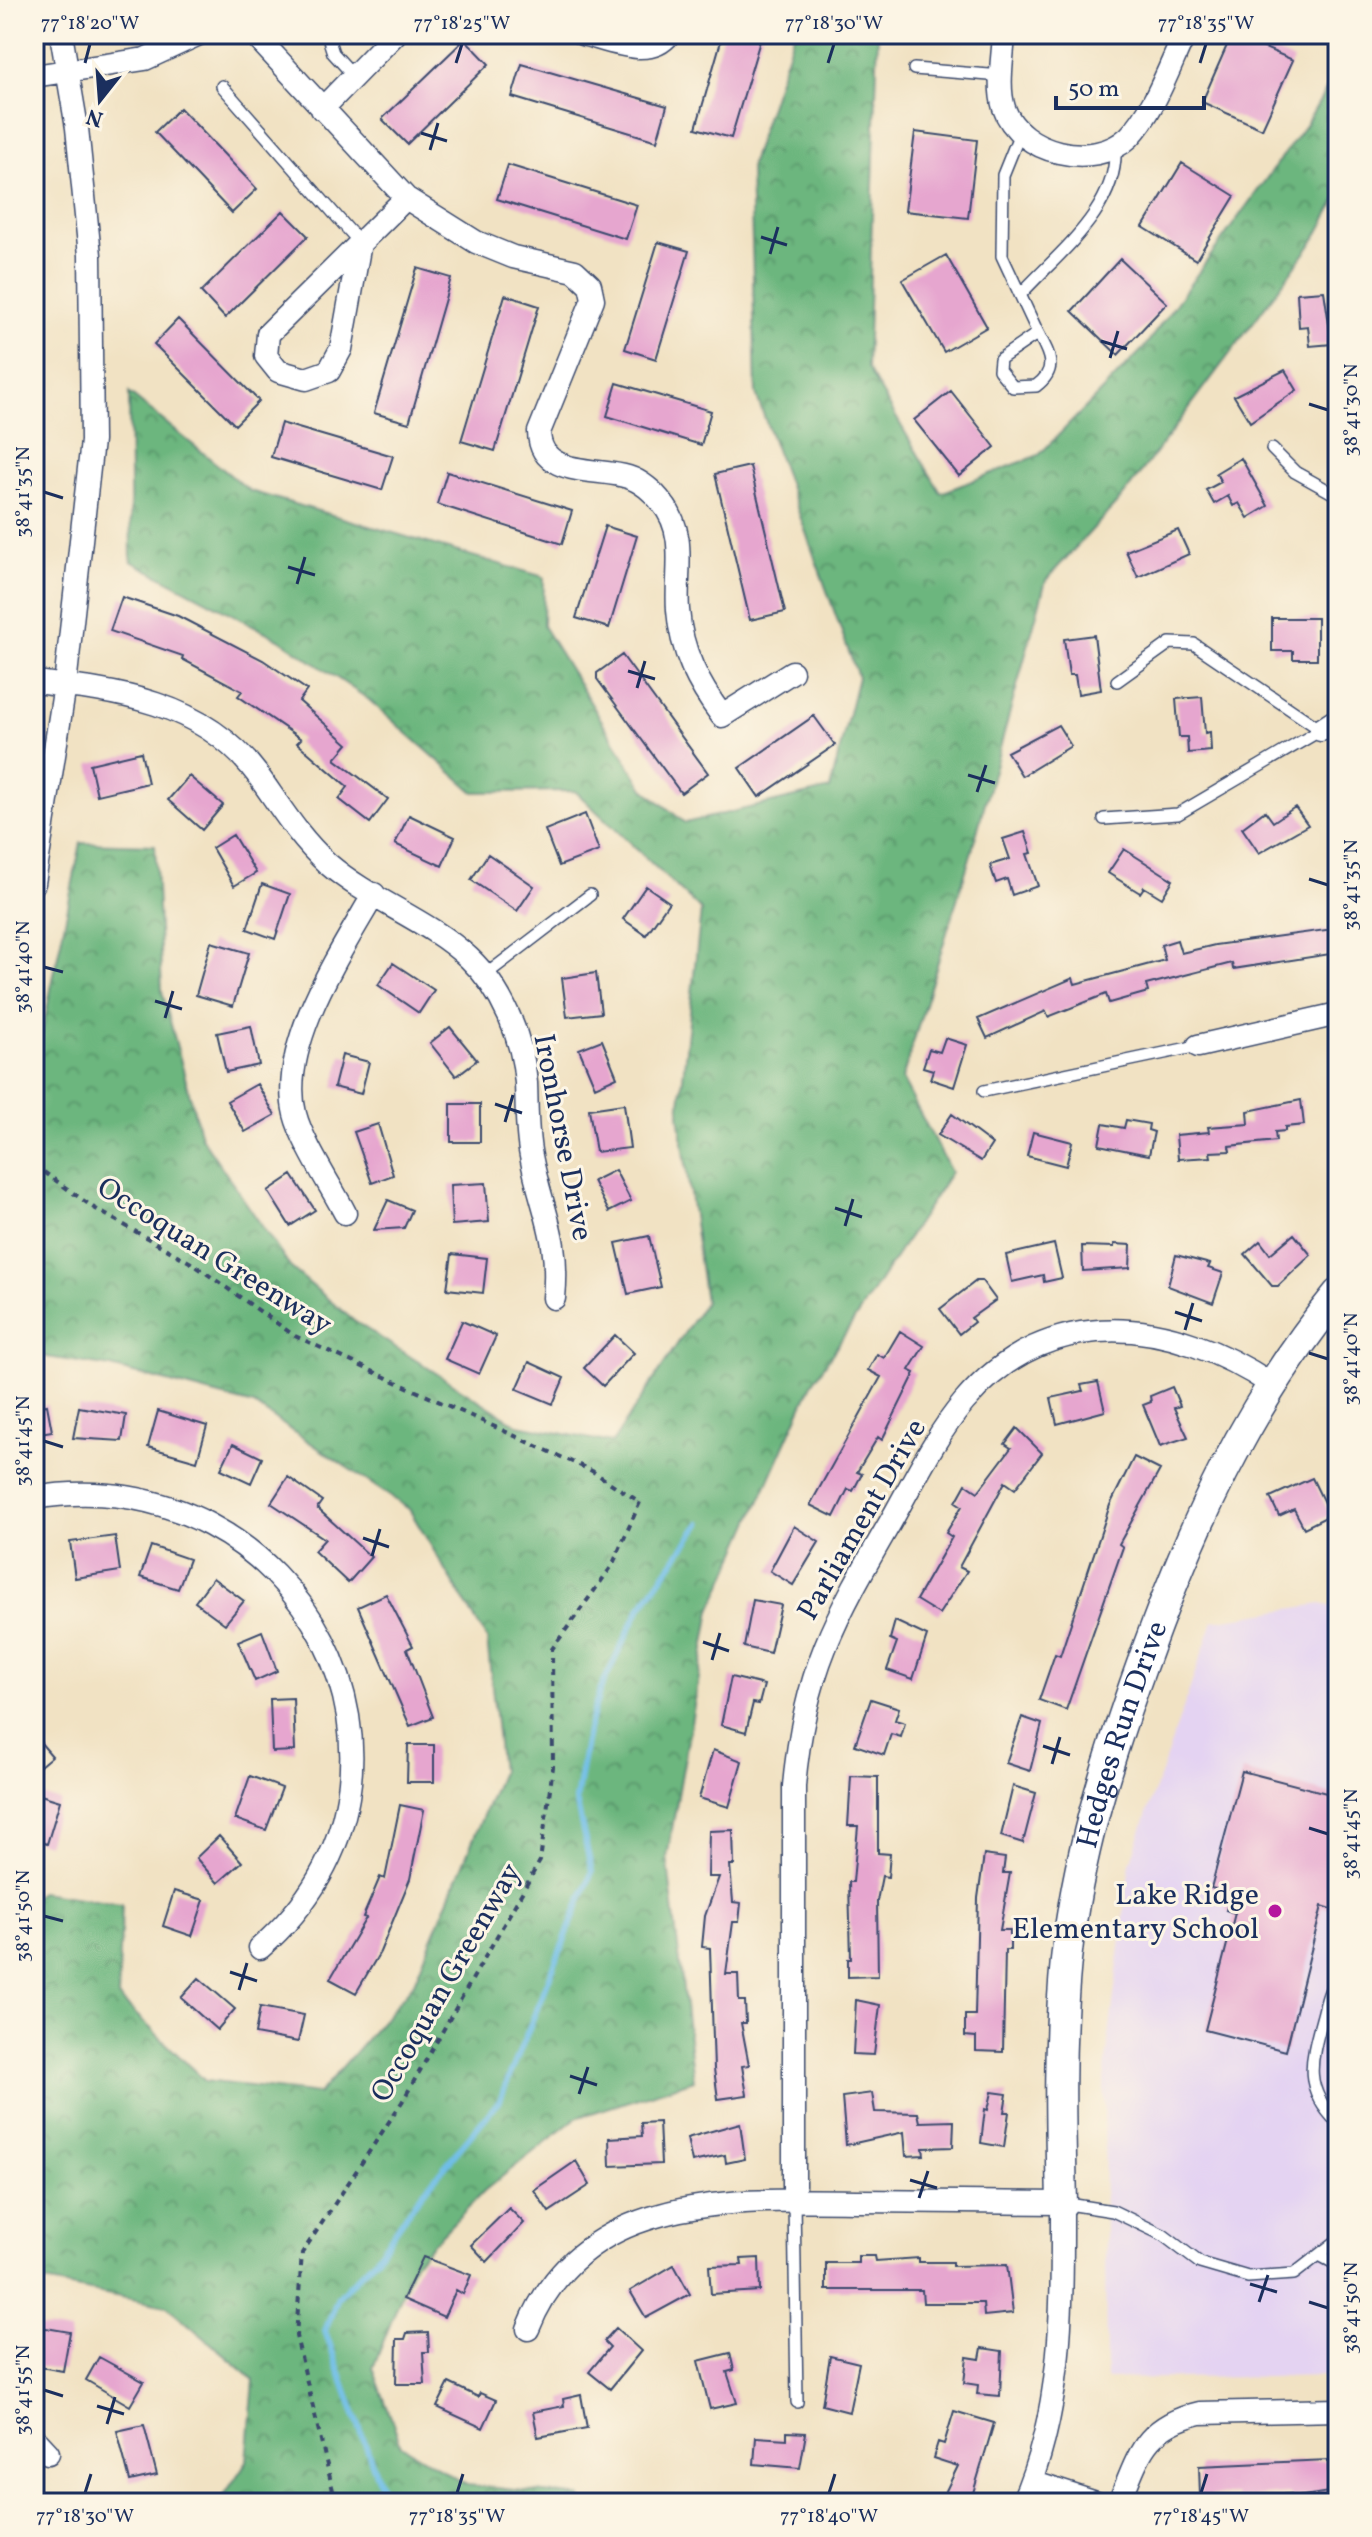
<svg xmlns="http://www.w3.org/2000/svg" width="1372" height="2537" viewBox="0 0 1372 2537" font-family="Vollkorn,serif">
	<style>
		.built { fill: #e4d3f2 }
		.forest { fill: url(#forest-crowns); stroke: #44726e; stroke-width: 2 }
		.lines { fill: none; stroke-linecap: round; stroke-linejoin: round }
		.stream { stroke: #6bbce7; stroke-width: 6 }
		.building { fill: #e6a6cf }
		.lane-casing { stroke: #3b4a6d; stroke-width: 14 }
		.street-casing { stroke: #3b4a6d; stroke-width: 25 }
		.secondary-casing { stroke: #3b4a6d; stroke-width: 33 }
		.path { stroke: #3b4a6d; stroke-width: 4; stroke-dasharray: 6 6; stroke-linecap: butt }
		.lane { stroke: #fff; stroke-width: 11 }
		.street { stroke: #fff; stroke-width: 22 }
		.secondary { stroke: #fff; stroke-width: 30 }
		.ticks { fill: none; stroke: #1b2f5e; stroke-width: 3 }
		.poi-dot { fill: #b5179e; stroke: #fcf5e5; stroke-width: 3 }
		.labels { text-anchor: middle; stroke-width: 6; stroke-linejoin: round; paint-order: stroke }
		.street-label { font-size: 30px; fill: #1b2f5e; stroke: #fcf5e5 }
		.poi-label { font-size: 30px; fill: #1b2f5e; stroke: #fcf5e5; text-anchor: end }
		.neatline { fill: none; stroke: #1b2f5e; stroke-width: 3 }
		.ticks-label { font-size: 20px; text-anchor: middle; fill: #1b2f5e }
	</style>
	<defs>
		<pattern id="forest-crowns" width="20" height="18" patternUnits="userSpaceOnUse" patternTransform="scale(2)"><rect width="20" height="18" fill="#6cb67e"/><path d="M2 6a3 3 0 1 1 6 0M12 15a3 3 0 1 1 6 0" fill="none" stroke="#58946a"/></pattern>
	</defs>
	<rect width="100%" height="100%" fill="#fcf5e5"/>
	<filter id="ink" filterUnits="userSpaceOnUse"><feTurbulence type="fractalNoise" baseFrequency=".0125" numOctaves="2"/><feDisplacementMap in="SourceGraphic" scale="16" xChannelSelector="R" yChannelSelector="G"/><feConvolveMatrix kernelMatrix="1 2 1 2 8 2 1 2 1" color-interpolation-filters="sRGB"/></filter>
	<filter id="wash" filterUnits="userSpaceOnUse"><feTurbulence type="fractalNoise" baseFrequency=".006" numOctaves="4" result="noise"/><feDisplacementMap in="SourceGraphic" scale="32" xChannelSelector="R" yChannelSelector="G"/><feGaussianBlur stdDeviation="1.8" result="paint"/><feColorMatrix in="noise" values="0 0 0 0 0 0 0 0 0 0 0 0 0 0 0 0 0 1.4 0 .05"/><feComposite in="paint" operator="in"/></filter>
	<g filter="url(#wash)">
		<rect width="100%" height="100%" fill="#f1e2c3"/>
		<path class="built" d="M1321 1604 1338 1608V2376L1106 2379 1104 2079 1130 1863 1213 1621Z"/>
		<path class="forest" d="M794 34H878L867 368 941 493 1039 455 1143 349 1306 124 1338 70V197L1314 241 1124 495 1046 580 971 854 902 1079 951 1172 811 1386 711 1610 667 1857 694 2080 576 2118 485 2190 414 2263 373 2368 401 2445 467 2485 581 2497 580 2503H219L247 2461 254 2380 167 2306 34 2280V1896L40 1892 122 1904 118 1997 205 2081 319 2094 413 1985 501 1772 487 1639 409 1509 254 1405 111 1367 34 1355V1072L81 843 155 845 162 991 201 1137 290 1267 354 1321 518 1425 612 1443 705 1302 679 1114 701 910 575 791 474 792 368 699 279 639 131 561 129 393 250 491 544 577 543 626 644 789 685 823 830 789 858 677 756 394 750 166Z"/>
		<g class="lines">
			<path class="stream" d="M419 2503 385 2499 325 2331 338 2297 376 2258 416 2201 500 2100 592 1872 576 1800 588 1730 600 1690 639 1610 700 1524"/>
		</g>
		<g id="blocks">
			<path class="building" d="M723 34H762L731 138 696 128Z
				M1232 34 1293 60 1262 129 1202 102Z
				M465 39 489 64 407 144 382 119Z
				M522 64 667 106 657 141 512 97Z
				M180 108 257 189 232 213 155 132Z
				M915 132 977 140 968 218 905 211Z
				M1182 163 1235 196 1196 260 1143 227Z
				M508 165 637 205 626 239 497 199Z
				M283 211 308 236 225 318 201 292Z
				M658 242 689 251 656 359 625 349Z
				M946 255 987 327 944 352 902 280Z
				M1120 259 1167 303 1118 355 1072 311Z
				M417 268 451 278 409 423 374 413Z
				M1324 291 1332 344 1310 346 1308 326 1299 327 1297 293Z
				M505 295 539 306 495 451 461 441Z
				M178 319 259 401 235 425 154 344Z
				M1285 370 1297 390 1250 422 1234 396Z
				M617 383 711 411 701 445 607 416Z
				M951 391 995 447 959 476 914 420Z
				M281 423 393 456 382 490 271 457Z
				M1241 458 1268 506 1248 518 1239 503 1233 506 1228 496 1214 504 1206 490 1221 482 1216 473Z
				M750 466 785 612 750 620 715 474Z
				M447 472 572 511 562 544 437 504Z
				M605 526 637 536 609 628 576 618Z
				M1178 530 1189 554 1138 577 1126 551Z
				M122 597 178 616 263 660 307 690 299 701 348 744 335 759 388 799 370 823 339 799 348 787 297 743 301 739 238 696 242 691 182 659 183 656 110 631Z
				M1272 618H1317V659H1293V651H1272Z
				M1094 635 1101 690 1078 694 1075 675H1069L1064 639Z
				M622 655 708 773 681 793 597 679V673Z
				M1202 697 1205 733 1210 732 1211 751 1188 753 1187 737H1179L1176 699Z
				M814 716 835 745 759 797 739 768Z
				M1058 725 1071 746 1022 776 1007 752Z
				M141 752 148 783 97 795 90 764Z
				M189 776 223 805 202 830 168 800Z
				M1295 807 1308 825 1259 853 1242 828 1265 811 1273 822Z
				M585 814 599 851 559 866 545 830Z
				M409 815 455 837 442 866 395 844Z
				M1025 832 1032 853 1027 854 1038 886 1012 895 1007 879 996 883 990 865 1010 859 1003 839Z
				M233 835 256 873 234 886 212 848Z
				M1124 849 1173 880 1162 898 1144 887 1140 893 1108 873Z
				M488 854 534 886 517 911 471 880Z
				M262 884 290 894 275 939 247 929Z
				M646 886 669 902 646 935 623 919Z
				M1333 929 1337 953 1233 969 1232 963 1146 985 1148 992 1109 1003 1106 994 1048 1017 1046 1011 987 1038 978 1019 1073 978 1075 984 1165 960 1161 945 1177 940 1181 953 1215 945Z
				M211 942 249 953 233 1006 196 995Z
				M393 963 434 990 419 1013 378 985Z
				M596 973 601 1013 567 1017 562 978Z
				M251 1026 259 1065 226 1072 217 1033Z
				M450 1027 477 1060 456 1076 430 1043Z
				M945 1038 967 1045 954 1087 930 1079 933 1070 923 1067 929 1049 940 1052Z
				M602 1040 617 1077 595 1087 579 1049Z
				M342 1055 369 1062 361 1094 334 1087Z
				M257 1084 275 1115 245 1132 227 1101Z
				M1301 1100 1304 1125 1285 1127V1131L1275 1132 1276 1141 1229 1146 1230 1151 1210 1152 1211 1157 1178 1159 1176 1135 1209 1132 1208 1127 1249 1124 1248 1111Z
				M451 1104H480V1142H451Z
				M624 1104 630 1148 596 1152 589 1109Z
				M952 1114 992 1144 981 1161 938 1135Z
				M1126 1120 1149 1124 1148 1130 1154 1132 1149 1155 1099 1145 1103 1124 1124 1128Z
				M378 1124 393 1175 372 1183 354 1132Z
				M1033 1132 1072 1142 1066 1166 1027 1156Z
				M615 1170 631 1201 609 1212 593 1181Z
				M292 1175 315 1210 290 1226 268 1191Z
				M486 1183 489 1222 452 1225 450 1185Z
				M388 1200 412 1210 404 1228 374 1230Z
				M1294 1234 1311 1255 1278 1286H1272L1245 1254 1260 1241 1270 1254Z
				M649 1236 661 1287 628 1294 616 1243Z
				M1054 1244 1062 1278 1044 1282 1043 1275 1012 1282 1006 1255Z
				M1114 1244 1131 1245 1130 1268 1083 1271 1082 1246 1114 1247Z
				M452 1254 487 1258 483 1293 447 1289Z
				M1176 1255 1210 1264 1208 1268 1223 1273 1213 1303 1168 1286Z
				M976 1281H982L996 1300 971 1318 974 1322 959 1334 940 1309Z
				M462 1321 496 1336 479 1374 445 1359Z
				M900 1331 924 1346 909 1370 915 1373 882 1440 878 1437 857 1472 862 1474 853 1491 848 1489 834 1517 810 1505 881 1377 868 1370 877 1354 884 1358Z
				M615 1335 634 1353 603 1386 584 1368Z
				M529 1362 564 1378 553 1404 517 1389Z
				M1098 1382 1105 1411 1057 1424 1051 1398 1083 1391 1081 1385Z
				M1172 1387 1180 1406 1174 1408 1188 1437 1160 1446 1143 1405 1151 1402 1150 1396Z
				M47 1405 52 1431 34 1434V1407Z
				M79 1407 126 1415 122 1441 73 1438Z
				M158 1411 207 1426 197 1461 148 1447Z
				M1017 1428 1042 1453 1015 1489 1005 1482 959 1567 967 1571 939 1614 916 1600 952 1537 946 1533 962 1506 956 1502 966 1484 978 1492 1011 1448 1005 1444Z
				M233 1444 262 1458 251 1483 221 1469Z
				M1134 1457 1160 1470 1119 1544 1123 1547 1066 1710 1039 1700 1055 1654 1060 1656 1110 1505Z
				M288 1477 322 1501 317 1508 371 1557 348 1583 314 1551 325 1539 271 1503Z
				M1312 1478 1330 1515 1304 1528 1294 1509 1279 1516 1270 1497Z
				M794 1526 819 1542 793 1585 770 1571Z
				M115 1536 120 1571 75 1578 70 1542Z
				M151 1546 189 1559 178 1589 140 1577Z
				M213 1578 244 1601 225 1624 195 1602Z
				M386 1594 413 1646 407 1649 433 1717 410 1726 358 1607Z
				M753 1600 781 1605 770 1653 744 1647Z
				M895 1621 927 1636 913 1679 887 1670 897 1642 890 1639Z
				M262 1631 277 1671 255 1681 238 1641Z
				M731 1677 764 1685 759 1704 753 1703 746 1732 721 1725Z
				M293 1698 295 1751 272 1752 270 1699Z
				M871 1699 899 1708 895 1720 905 1723 901 1737 891 1734 884 1755 855 1745Z
				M1022 1717 1042 1724 1030 1771 1006 1763Z
				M34 1735 52 1756 34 1771Z
				M408 1745H434V1782H407Z
				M713 1750 742 1761 729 1807 699 1798Z
				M1242 1771 1338 1796V1911L1322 1906 1286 2051 1205 2030 1235 1913 1226 1910 1232 1893 1211 1888Z
				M250 1776 282 1788 266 1830 235 1819Z
				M851 1776 878 1777V1853L890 1854 888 1877 882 1876 877 1901 878 1976 848 1977V1959H851L849 1882H853L858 1826H848Z
				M1013 1786 1036 1793 1023 1843 1001 1836Z
				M34 1793 60 1801 47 1844 34 1840Z
				M400 1805 424 1810 410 1879 380 1952 356 1993 330 1979 366 1918 363 1917 380 1877 385 1879Z
				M733 1830 734 1865H730L733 1902 741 1903 739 1922H733L726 1974H738L739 2001H745L746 2023H741L749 2065 742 2066 747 2095 718 2099 714 2069 710 1948 702 1947 705 1916 719 1877H708L709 1831Z
				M219 1836 242 1862 218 1883 196 1858Z
				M984 1855 1005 1858 1003 1873H1010L1000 1930H1010V1950H1005L1003 2052 976 2051V2037L965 2036V2015H975L978 1898Z
				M174 1891 204 1900 192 1936 163 1926Z
				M199 1978 235 2009 217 2030 181 1998Z
				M856 2000 880 2005 874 2055 853 2054Z
				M260 2007 304 2015 298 2042 255 2034Z
				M992 2092 1007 2094 1004 2112H1009L1004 2147 981 2143 985 2109 988 2110Z
				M872 2093 875 2112 918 2113 920 2122 954 2121 953 2147 923 2148 924 2155 906 2156 904 2132 846 2145 842 2097Z
				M659 2122 661 2164 610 2166 609 2138 642 2136 641 2123Z
				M740 2123 745 2159 726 2163 725 2155 692 2162 687 2138Z
				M576 2161 590 2185 549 2212 534 2190Z
				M509 2208 524 2223 487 2262 471 2245Z
				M858 2256H875L876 2261 919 2258V2262H952V2266L1007 2265 1013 2313 984 2316 983 2303H923L922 2290H826V2263H858Z
				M423 2257 471 2275 463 2294 456 2290 444 2317 403 2299Z
				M759 2258 760 2291 711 2294 709 2266 742 2265 741 2259Z
				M674 2265 690 2294 646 2318 630 2291Z
				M34 2326 70 2332 63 2371 34 2366Z
				M616 2328 641 2351 610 2389 589 2372 610 2347 604 2341Z
				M428 2332 429 2352H423L425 2384H396L397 2339H405L407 2333Z
				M982 2348 1002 2351 1000 2396 977 2394 978 2385 964 2383 967 2357 980 2359Z
				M730 2353 734 2370 727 2372 737 2403 710 2409 698 2361Z
				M830 2356 859 2363 849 2412 822 2405Z
				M99 2357 144 2382 130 2406 86 2380Z
				M449 2383 478 2397 480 2393 496 2400 483 2428 437 2407Z
				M581 2395 587 2428 538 2437 533 2412 564 2406 563 2399Z
				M954 2411 994 2423 970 2503H940L958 2466 933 2458 938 2442 944 2444Z
				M144 2425 157 2475 130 2481 117 2431Z
				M787 2432 806 2433 800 2468 754 2464 756 2437 787 2439Z
				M1328 2460 1329 2492 1291 2498V2494L1237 2498V2495L1200 2496 1199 2466Z"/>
		</g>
	</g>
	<g filter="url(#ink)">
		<use href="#blocks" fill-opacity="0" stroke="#3b4a6d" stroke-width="2"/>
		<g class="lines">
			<g class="lane-casing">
				<path id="lane" d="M327 34 333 53 354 76
					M914 69 1002 76
					M222 86 360 243
					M1020 133 1003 175 1002 256 1038 333
					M1020 295C1058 253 1119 209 1115 147
					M1038 333C1049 354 1059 369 1036 386L1013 387 999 370 1000 359Z
					M1272 449 1295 472 1338 496
					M1104 819 1178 814 1321 730 1194 644 1170 643 1117 681
					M484 976 590 895
					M984 1091 1198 1046
					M1338 1979C1328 1989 1326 2005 1322 2019 1310 2063 1303 2089 1338 2123
					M794 2199 797 2402
					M1062 2203 1113 2211 1163 2235 1200 2263 1248 2277 1294 2274 1338 2240
					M1321 2256 1338 2265"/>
			</g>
			<g class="street-casing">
				<path id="street" d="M254 34 406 198 476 242 513 257 575 271 590 285 593 299 539 432C540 478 596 467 628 477 641 481 654 492 662 503 688 534 675 573 678 610 681 651 698 684 722 716L792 672
					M582 34C608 40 650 60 669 34
					M1004 34C1003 57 997 86 1004 108 1019 153 1094 171 1129 137 1155 110 1169 67 1185 34
					M34 76 145 59 199 34
					M322 109 395 34
					M360 243 341 349 329 371 306 379 278 371 266 356 268 334 406 198
					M34 682C116 691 203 701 257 774 280 806 298 837 328 864 371 901 427 919 469 958 502 989 523 1039 526 1083 527 1107 526 1132 531 1156 542 1212 560 1237 554 1298
					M1321 730 1338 719
					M34 883 65 685 92 441 90 255 77 128 61 34
					M1198 1046 1338 1014
					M345 1213C331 1186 302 1142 295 1114 278 1045 341 952 374 894
					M34 1498C299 1454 464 1771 260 1948
					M794 2198V1786C804 1672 835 1618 891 1521 913 1482 935 1436 964 1402 1049 1301 1172 1318 1271 1384
					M528 2329C582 2191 737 2200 860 2201 927 2202 995 2202 1062 2203 1062 2304 1064 2409 1022 2503
					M34 2438 48 2453
					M1031 2482 1096 2503
					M1119 2503C1139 2455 1144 2426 1200 2413L1338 2410"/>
			</g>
			<g class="secondary-casing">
				<g id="secondary">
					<path id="s1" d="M1062 2203C1060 2122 1058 2041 1066 1960 1077 1858 1106 1764 1141 1667 1189 1532 1246 1406 1338 1294"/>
				</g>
			</g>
			<path class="path" d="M34 1165 94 1208 193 1264 295 1336 592 1471 640 1502 612 1566 552 1649 553 1767 540 1861 402 2102 302 2253 296 2336 336 2503"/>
			<use href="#lane" class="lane"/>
			<use href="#street" class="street"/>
			<use href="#secondary" class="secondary"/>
		</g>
	</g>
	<path class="ticks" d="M85 63 90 44M456 63 462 44M828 63 834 44M1200 63 1206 44M421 133 447 141M430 150 438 123M761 237 787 245M770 254 778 227M1101 341 1127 349M1110 358 1118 331M1309 404 1328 410M44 492 63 498M288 567 315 575M297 584 305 557M628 671 655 679M637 688 645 661M968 775 995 783M977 792 986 765M1309 879 1328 885M44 967 63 972M155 1001 182 1009M165 1018 173 991M495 1104 522 1113M505 1122 513 1095M835 1208 862 1217M845 1226 853 1199M1175 1312 1202 1321M1185 1330 1193 1303M1309 1353 1328 1359M44 1441 63 1447M363 1538 389 1547M372 1556 380 1529M703 1642 729 1651M712 1660 720 1633M1043 1746 1070 1755M1052 1764 1060 1737M1309 1828 1328 1834M44 1916 63 1921M230 1972 257 1981M239 1990 247 1963M570 2076 597 2085M579 2094 588 2067M910 2180 937 2188M919 2198 928 2171M1250 2284 1277 2292M1259 2302 1268 2275M1309 2302 1328 2308M44 2390 63 2396M97 2406 124 2414M107 2424 115 2397M85 2493 91 2474M457 2493 463 2474M829 2493 835 2474M1201 2493 1207 2474"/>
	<circle class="poi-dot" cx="1275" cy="1911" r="8"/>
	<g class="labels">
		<g class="street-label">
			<text transform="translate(564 1137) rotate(79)" y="10">Ironhorse Drive</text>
			<text transform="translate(215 1255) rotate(32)" y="10">Occoquan Greenway</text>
			<text transform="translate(861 1519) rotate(-60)" y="10">Parliament Drive</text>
			<text dy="10" stroke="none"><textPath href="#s1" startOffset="476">Hedges Run Drive</textPath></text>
			<text transform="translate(445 1982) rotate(-60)" y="10">Occoquan Greenway</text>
		</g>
		<g class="poi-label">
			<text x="1259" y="1904">Lake Ridge<tspan x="1259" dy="34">Elementary School</tspan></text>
		</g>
	</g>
	<rect width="1372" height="2537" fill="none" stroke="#fcf5e5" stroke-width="88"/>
	<g transform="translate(100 100) rotate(197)" stroke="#fcf5e5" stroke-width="6" paint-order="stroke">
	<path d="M0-6L14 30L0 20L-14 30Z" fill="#1b2f5e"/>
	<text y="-12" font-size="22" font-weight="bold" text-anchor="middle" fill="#1b2f5e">N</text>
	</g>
	<path d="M1056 96v12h148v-12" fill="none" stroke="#1b2f5e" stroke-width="4"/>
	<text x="1068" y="96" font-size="24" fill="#1b2f5e" stroke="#fcf5e5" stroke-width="6" paint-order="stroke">50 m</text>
	<rect x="44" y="44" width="1284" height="2449" class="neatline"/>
	<g class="ticks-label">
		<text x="90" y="29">77°18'20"W</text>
		<text x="462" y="29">77°18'25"W</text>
		<text x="834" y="29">77°18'30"W</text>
		<text x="1206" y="29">77°18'35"W</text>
		<text transform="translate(1350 410) rotate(-90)" y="7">38°41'30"N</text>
		<text transform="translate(22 492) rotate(-90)" y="7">38°41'35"N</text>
		<text transform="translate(1350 885) rotate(-90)" y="7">38°41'35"N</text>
		<text transform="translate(22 967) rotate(-90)" y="7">38°41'40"N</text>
		<text transform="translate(1350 1359) rotate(-90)" y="7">38°41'40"N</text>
		<text transform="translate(22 1441) rotate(-90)" y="7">38°41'45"N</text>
		<text transform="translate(1350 1834) rotate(-90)" y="7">38°41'45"N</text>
		<text transform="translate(22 1916) rotate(-90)" y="7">38°41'50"N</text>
		<text transform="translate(1350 2308) rotate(-90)" y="7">38°41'50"N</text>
		<text transform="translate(22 2390) rotate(-90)" y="7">38°41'55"N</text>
		<text x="85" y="2522">77°18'30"W</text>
		<text x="457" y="2522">77°18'35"W</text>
		<text x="829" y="2522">77°18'40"W</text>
		<text x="1201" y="2522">77°18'45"W</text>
	</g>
</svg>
